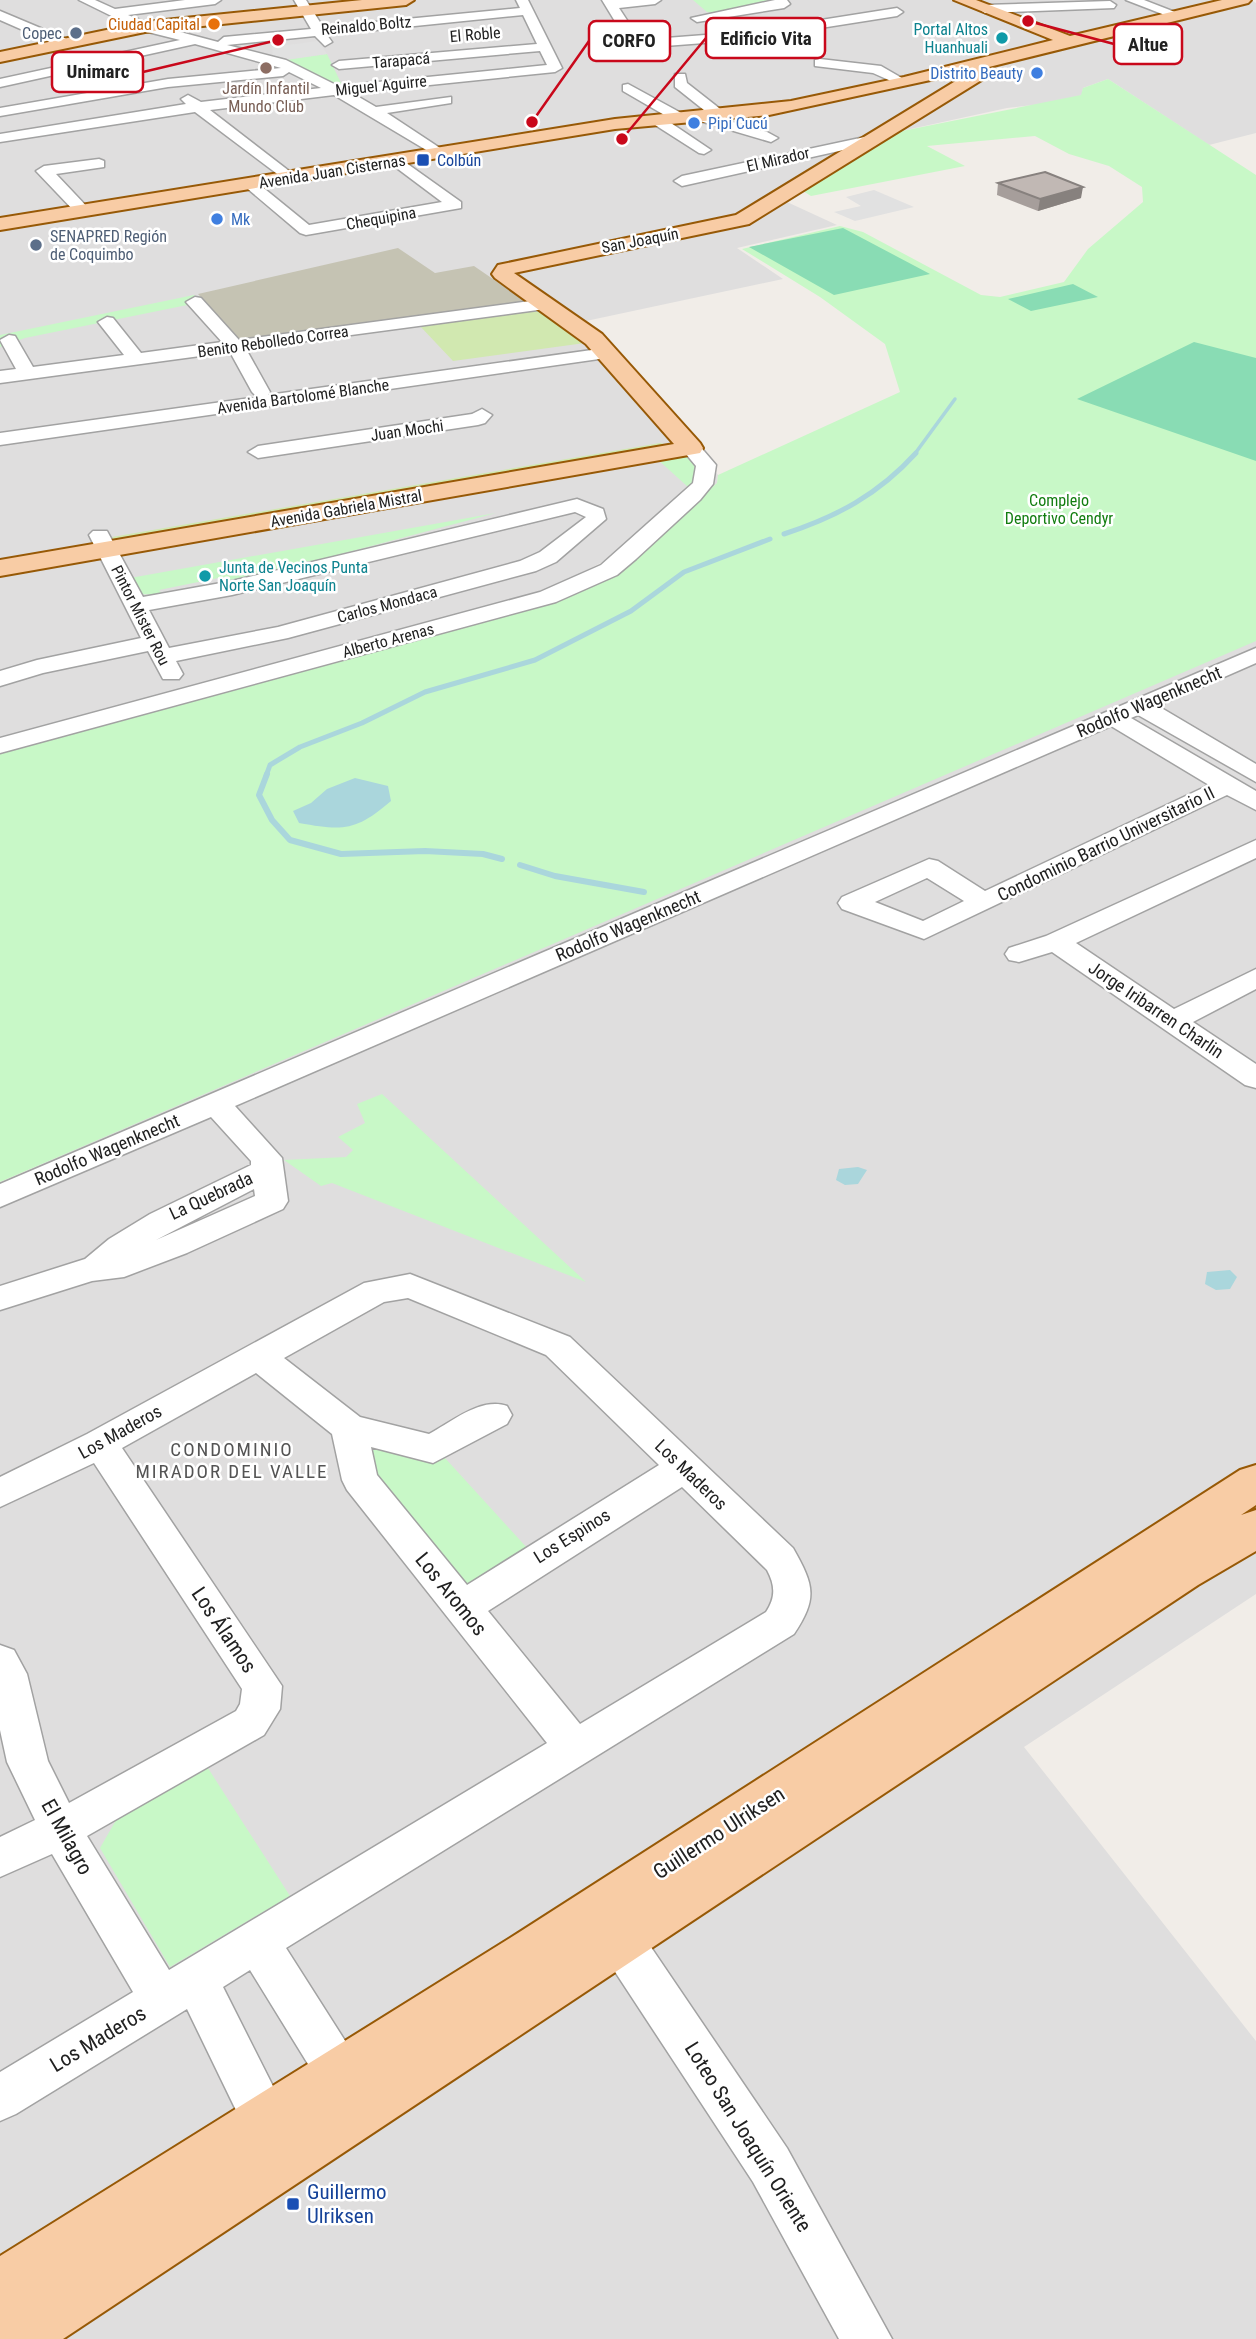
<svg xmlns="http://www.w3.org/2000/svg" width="1256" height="2339" viewBox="0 0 1256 2339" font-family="'Roboto Condensed',sans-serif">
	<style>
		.residential { fill: #dfdede }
		.construction { fill: #c5c3b3 }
		.grass { fill: #d1e8b0 }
		.park { fill: #c8f8c7 }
		.pitch { fill: #89dcb4 }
		.parking { fill: #e1e1e1 }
		.water { fill: #aad6dc }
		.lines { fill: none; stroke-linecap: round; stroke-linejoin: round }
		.stream-far2 { stroke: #aad6dc; stroke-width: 3.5 }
		.stream-far1 { stroke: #aad6dc; stroke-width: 5 }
		.stream { stroke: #aad6dc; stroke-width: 6 }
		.minor-casing { stroke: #a2a2a2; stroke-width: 3 }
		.major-casing { stroke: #975906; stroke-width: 4 }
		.minor { fill: #fff; fill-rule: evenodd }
		.major { fill: #f8cca5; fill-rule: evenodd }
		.wall { fill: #a69e9b }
		.shaded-wall { fill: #87817e }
		.building { fill: #c1b8b4; stroke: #87817e; stroke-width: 2 }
		.food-dot { fill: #e8710a; stroke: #fff; stroke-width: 2.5 }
		.service-dot { fill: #5c6f8a; stroke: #fff; stroke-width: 2.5 }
		.culture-dot { fill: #0f9aa8; stroke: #fff; stroke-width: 2.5 }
		.education-dot { fill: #8d6e63; stroke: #fff; stroke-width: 2.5 }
		.shop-dot { fill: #3f7fe0; stroke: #fff; stroke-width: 2.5 }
		.transit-dot { fill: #1a4fb4; stroke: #fff; stroke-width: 2.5 }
		.labels { text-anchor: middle; stroke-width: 5; stroke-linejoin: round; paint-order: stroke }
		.far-food-label { font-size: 16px; fill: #c56008; stroke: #fff; text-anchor: end }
		.far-street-label { font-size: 16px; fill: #212121; stroke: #fff }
		.far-culture-label { font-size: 16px; fill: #0d838f; stroke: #fff; text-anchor: end }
		.far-service-label { font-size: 16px; fill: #4e5e75; stroke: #fff; text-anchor: end }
		.far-shop-label { font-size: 16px; fill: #366cbe; stroke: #fff; text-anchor: start }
		.far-education-label { font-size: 16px; fill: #785e54; stroke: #fff }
		.far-transit-label { font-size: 16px; fill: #164399; stroke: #fff; text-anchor: start }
		.far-park-label { font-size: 16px; fill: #127d10; stroke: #fff }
		.street-label { font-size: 18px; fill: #212121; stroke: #fff }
		.neighbourhood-label { font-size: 19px; letter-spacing: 2px; fill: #545454; stroke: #fff }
		.near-street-label { font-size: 21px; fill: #212121; stroke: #fff }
		.near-transit-label { font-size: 21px; fill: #164399; stroke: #fff; text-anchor: start }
		.leader { fill: none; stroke: #c9081b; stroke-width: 2.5 }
		.callout-dot { fill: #c9081b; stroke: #fff; stroke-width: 2.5 }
		.callout { fill: #fff; stroke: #c9081b; stroke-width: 2.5 }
		.callout-label { font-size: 19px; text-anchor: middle; font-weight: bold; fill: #212121 }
	</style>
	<rect width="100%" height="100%" fill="#f1ede8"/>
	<path class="residential" d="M0 0H1251L1256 3V133L1209 145 1108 79 1083 88 1082 95 1058 102 1007 108 897 132 787 202 837 225 737 248 783 279 586 321 718 475 717 483 672 526 560 584 288 674 0 750Z
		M1256 634V1594L1024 1747 1256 2041V2339H0V1183L335 1031Z"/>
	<path class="construction" d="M398 248 435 273 474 266 525 301 240 341 198 294Z"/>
	<path class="grass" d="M536 309 585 343 453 361 419 325Z
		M660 443 668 445 666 448 115 544 112 537Z"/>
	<path class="park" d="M693 0H776L714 13 707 12Z
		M327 54 342 85 336 86 282 60Z
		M1108 79 1256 175V641L0 1182V754L556 600 624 567 717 483 718 475 900 392 885 344 820 297 742 249 840 226 863 232 981 295 1000 297 1064 282 1088 249 1143 202 1142 187 1109 166 1069 154 1035 136 927 146 965 166 811 196 803 191 897 132 1081 95 1083 88Z
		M194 295 202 302 25 338 0 347V335Z
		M685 455 696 467 695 481 688 487 656 458Z
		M496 513 224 585 218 578 159 590 163 595 139 594 130 578Z
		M382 1094 586 1282 332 1183 321 1186 284 1160 346 1157 353 1150 338 1137 365 1123 357 1104Z
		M363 1437 445 1458 529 1550 461 1593 368 1476Z
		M206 1765 290 1896 170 1967 100 1848 119 1815Z"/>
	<path class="pitch" d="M843 228 930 274 834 295 749 247Z
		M1073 284 1098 297 1031 311 1008 299Z
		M1194 342 1256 358V461L1077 399Z"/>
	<path class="parking" d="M318 41 327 54 286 60 273 56 272 47Z
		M874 190 914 207 855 221 834 212 861 206 846 197Z"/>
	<path class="water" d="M355 778 388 786 391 801C356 831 344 831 299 823L293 811 311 803 327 789Z
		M858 1167 867 1170 858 1184 845 1185 836 1180 839 1169Z
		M1230 1270 1237 1277 1230 1289 1216 1290 1205 1284 1207 1272Z"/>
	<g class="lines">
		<path class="stream-far2" d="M914 455 955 399"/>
		<path class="stream-far1" d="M784 534C836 517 878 495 916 453
			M266 776 270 765 300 747 362 723 425 692 535 660 631 611 684 572 770 539"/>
		<path class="stream" d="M267 774 259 795 272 820 290 840 341 854 425 851 483 854 502 859
			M520 865 555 876 644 892"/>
		<g class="minor-casing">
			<path id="minor" d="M79 0H95L115 9 185 0H221L215 4 128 15 150 24 218 42 224 37 311 29 294 0H306L323 27 520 8 516 0H528L562 68 555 72 352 93 376 107 451 97V103L387 113 443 150 445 153 438 157 334 95 210 110 293 174V180L288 182 195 112 0 142V134L186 104 181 99 188 95 201 102 321 88 289 72 283 76 168 87 0 116V108L168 79 281 68 195 44 0 87V79L180 40 140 30ZM523 15 537 44 339 61 332 65 339 69 540 51 547 65 338 86 286 60 227 45 315 36 325 46 332 42 327 35Z
				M602 0H661L655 4 619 8 640 40 744 32 897 8 903 12 897 16 744 40 612 50 605 46 607 43 627 41Z
				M775 0H787L790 4 784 8 697 22 691 18Z
				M1126 0H1144L1180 14 1170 17Z
				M1110 1 1116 5 1114 8 985 13 979 9 985 5Z
				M0 11 69 40 71 43 59 46 0 20Z
				M820 59 881 66 907 81 900 85 873 73 815 66V60Z
				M675 74H685L687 83 724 112V118H714L675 87Z
				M628 84 683 114 685 117 673 120 623 91V85Z
				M698 112 767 132 778 138 771 142 693 119V113Z
				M657 116 662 117 711 150 704 154 699 153 652 123V117Z
				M874 135 881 139 879 142 682 186 674 181 682 176Z
				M395 155 461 202V208L306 235 300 233 242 184 250 179 255 181 309 225 442 202 390 163 387 160Z
				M99 159 104 161V167L56 174 91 211 83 216 77 214 36 171 44 166Z
				M195 297 201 298 239 340 545 299 554 304 545 309 246 349 270 392 268 395 606 348 615 353 606 358 0 445V433L257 397 252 392 230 352 0 383V371L16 369 0 340 9 335 15 336 33 367 124 355 98 322 107 317 113 318 141 353 222 342 186 302Z
				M482 409 492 415 485 423 478 425 258 458 248 452 258 446 472 414Z
				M691 442 698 444 716 465 713 484 700 500 636 559 617 575 556 602 0 753V738L540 592 601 565 693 483 696 466 681 448Z
				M577 499 603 509 606 519 556 562 536 571 288 638 176 661 183 674 179 679H163L148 651 43 673 0 686V671L37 660 141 638 89 535 93 531H107L143 597 232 581ZM575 512 586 517 540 552 520 561 278 627 169 648 149 610 232 595Z
				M1256 648V663L1158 706 1256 764V782L1138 715 1131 718 1256 791V810L1227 795 924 939 842 909 838 903 842 897 929 859 938 861 985 891 1209 785 1111 726 235 1106 282 1158 288 1201 283 1209 187 1253 124 1277 92 1281 0 1310V1286L85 1259 109 1239 150 1214 251 1165V1161L211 1117 0 1207V1184ZM927 878 964 901 923 921 875 902ZM254 1189 255 1196 156 1240Z
				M1256 840V858L1076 943 1174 1009 1256 969V989L1193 1022 1256 1064V1088L1245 1085 1052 952 1019 962 1009 960 1005 954 1009 948 1046 936Z
				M410 1274 570 1337 793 1548C814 1585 818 1598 794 1634L286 1948 356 2058 363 2074 356 2090 340 2097 324 2090 250 1970 223 1987 290 2120 283 2137 266 2143 249 2137 187 2009 16 2114 0 2121V2072L133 1992 52 1854 0 1877V1837L35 1820 7 1762 0 1730V1645L14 1650 27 1674 48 1761 69 1803 236 1711 240 1704 242 1689 94 1463 0 1507V1477L87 1434 364 1283ZM408 1298 546 1355 659 1465 467 1585 377 1475 371 1447 433 1463 507 1424 512 1415 507 1406C480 1397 452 1422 429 1434L360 1417 284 1358 384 1302ZM256 1373 332 1434 342 1480 347 1490 547 1743 169 1970 87 1836 264 1735 280 1709 282 1686 122 1448ZM682 1487 767 1570C775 1585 776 1597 766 1612L580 1724 488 1611Z
				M620 1919 636 1925 787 2148 892 2339H839L753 2182 604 1955 598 1940 604 1925Z"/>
		</g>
		<g class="major-casing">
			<path id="major" d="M362 0H414L406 5 145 32 0 62V52L145 22Z
				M954 0H976L1070 36 1222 0H1251L1248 3 985 68 990 72 988 76 749 224 514 273 602 334 700 443 703 448 700 453 0 576V560L674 444 586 344 495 278 492 274 498 265 736 215 972 71 769 115 615 129 0 230V218L615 119 791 101 904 77 1053 40Z
				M1256 1465V1505L1241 1515 1256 1510V1551L1198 1585 63 2339H0V2256L518 1933 1240 1470Z"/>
		</g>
		<use href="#minor" class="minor"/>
		<use href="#major" class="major"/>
	</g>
	<path class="wall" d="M998 183 1081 198 1038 211 997 195Z"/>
	<path class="shaded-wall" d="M1083 187 1081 198 1038 211 1040 199Z"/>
	<path class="building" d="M1045 172 1083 187 1040 199 998 183Z"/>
	<circle class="food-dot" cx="214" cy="24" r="7"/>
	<g class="service-dot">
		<circle cx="76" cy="33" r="7"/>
		<circle cx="36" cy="245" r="7"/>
	</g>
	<g class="culture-dot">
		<circle cx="1002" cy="38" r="7"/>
		<circle cx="205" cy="576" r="7"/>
	</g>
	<circle class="education-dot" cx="266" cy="68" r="7"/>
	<g class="shop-dot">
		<circle cx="1037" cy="73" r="7"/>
		<circle cx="694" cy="123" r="7"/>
		<circle cx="217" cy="219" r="7"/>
	</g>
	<g class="transit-dot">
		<rect x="416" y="153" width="14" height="14" rx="3.5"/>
		<rect x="286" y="2197" width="14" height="14" rx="3.5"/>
	</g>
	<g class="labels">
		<g class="far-food-label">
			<text x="200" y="30">Ciudad Capital</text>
		</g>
		<g class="far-street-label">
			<text transform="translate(366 25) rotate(-5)" y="6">Reinaldo Boltz</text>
			<text transform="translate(475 34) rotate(-5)" y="6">El Roble</text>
			<text transform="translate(401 60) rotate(-5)" y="6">Tarapacá</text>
			<text transform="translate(381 85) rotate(-6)" y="6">Miguel Aguirre</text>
			<text transform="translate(778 159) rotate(-13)" y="6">El Mirador</text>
			<text transform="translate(332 171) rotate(-9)" y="6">Avenida Juan Cisternas</text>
			<text transform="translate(381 218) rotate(-10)" y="6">Chequipina</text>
			<text transform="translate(640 240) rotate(-11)" y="6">San Joaquín</text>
			<text transform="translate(273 341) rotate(-8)" y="6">Benito Rebolledo Correa</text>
			<text transform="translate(303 396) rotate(-8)" y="6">Avenida Bartolomé Blanche</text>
			<text transform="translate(407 430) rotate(-8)" y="6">Juan Mochi</text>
			<text transform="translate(346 508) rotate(-10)" y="6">Avenida Gabriela Mistral</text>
			<text transform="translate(387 604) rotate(-15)" y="6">Carlos Mondaca</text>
			<text transform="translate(141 615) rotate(63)" y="6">Pintor Mister Rou</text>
			<text transform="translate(388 640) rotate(-15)" y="6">Alberto Arenas</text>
		</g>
		<g class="far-culture-label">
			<text x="988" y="35">Portal Altos<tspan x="988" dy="18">Huanhuali</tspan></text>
			<text x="219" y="573" text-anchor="start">Junta de Vecinos Punta<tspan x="219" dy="18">Norte San Joaquín</tspan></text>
		</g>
		<g class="far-service-label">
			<text x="62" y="39">Copec</text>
			<text x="50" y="242" text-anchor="start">SENAPRED Región<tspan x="50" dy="18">de Coquimbo</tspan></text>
		</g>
		<g class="far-shop-label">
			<text x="1023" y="79" text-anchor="end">Distrito Beauty</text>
			<text x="708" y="129">Pipi Cucú</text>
			<text x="231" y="225">Mk</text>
		</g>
		<g class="far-education-label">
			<text x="266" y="94">Jardín Infantil<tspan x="266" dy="18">Mundo Club</tspan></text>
		</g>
		<g class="far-transit-label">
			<text x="437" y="166">Colbún</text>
		</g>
		<g class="far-park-label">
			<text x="1059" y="506">Complejo<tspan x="1059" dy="18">Deportivo Cendyr</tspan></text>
		</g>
		<g class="street-label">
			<text transform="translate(1149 702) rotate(-23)" y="6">Rodolfo Wagenknecht</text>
			<text transform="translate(1106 844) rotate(-26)" y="6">Condominio Barrio Universitario II</text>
			<text transform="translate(628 926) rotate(-23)" y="6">Rodolfo Wagenknecht</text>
			<text transform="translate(1156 1010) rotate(34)" y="6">Jorge Iribarren Charlin</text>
			<text transform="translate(107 1150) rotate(-23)" y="6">Rodolfo Wagenknecht</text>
			<text transform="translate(211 1196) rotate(-25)" y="6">La Quebrada</text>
			<text transform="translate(120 1432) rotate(-29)" y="6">Los Maderos</text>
			<text transform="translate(691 1475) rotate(44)" y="6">Los Maderos</text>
			<text transform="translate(572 1536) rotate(-32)" y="6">Los Espinos</text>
		</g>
		<g class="neighbourhood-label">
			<text x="232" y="1456">CONDOMINIO<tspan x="232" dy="22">MIRADOR DEL VALLE</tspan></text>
		</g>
		<g class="near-street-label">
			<text transform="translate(451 1594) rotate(51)" y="7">Los Aromos</text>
			<text transform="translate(224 1630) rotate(56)" y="7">Los Álamos</text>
			<text transform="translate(719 1833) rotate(-33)" y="7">Guillermo Ulriksen</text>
			<text transform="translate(67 1837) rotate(61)" y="7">El Milagro</text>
			<text transform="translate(98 2039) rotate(-31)" y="7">Los Maderos</text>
			<text transform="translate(748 2137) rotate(58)" y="7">Loteo San Joaquín Oriente</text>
		</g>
		<g class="near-transit-label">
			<text x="307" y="2199">Guillermo<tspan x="307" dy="24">Ulriksen</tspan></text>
		</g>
	</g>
	<path class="leader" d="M622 139L706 38M532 122L589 41M1028 21L1114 44M278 40L143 72"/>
	<g class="callout-dot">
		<circle cx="622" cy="139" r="7"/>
		<circle cx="532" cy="122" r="7"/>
		<circle cx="1028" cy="21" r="7"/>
		<circle cx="278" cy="40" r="7"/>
	</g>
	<g class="callout">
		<rect x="706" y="18" width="119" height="40" rx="7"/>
		<rect x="589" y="21" width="81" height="40" rx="7"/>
		<rect x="1114" y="24" width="68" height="40" rx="7"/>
		<rect x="52" y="52" width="91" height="40" rx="7"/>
	</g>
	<g class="callout-label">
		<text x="766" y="45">Edificio Vita</text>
		<text x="629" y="47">CORFO</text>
		<text x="1148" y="51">Altue</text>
		<text x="98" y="78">Unimarc</text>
	</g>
</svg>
